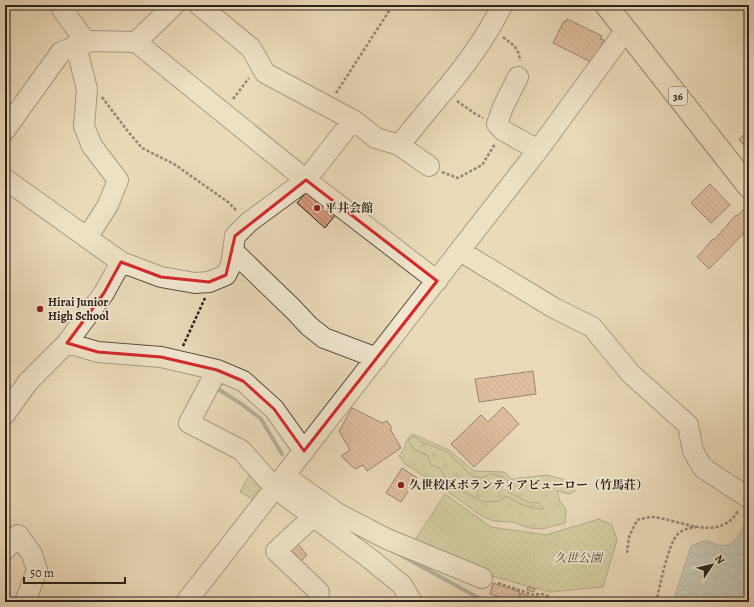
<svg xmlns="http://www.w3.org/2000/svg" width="754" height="607" viewBox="0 0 754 607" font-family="Alegreya,'Noto Serif JP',serif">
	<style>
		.grass { fill: url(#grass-tufts); stroke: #767053 }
		.forest { fill: url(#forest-firs); stroke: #767053 }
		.park { fill: url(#park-dots); stroke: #767053 }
		.water { fill: url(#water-waves); stroke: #717c7a }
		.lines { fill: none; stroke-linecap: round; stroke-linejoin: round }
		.stream { stroke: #717c7a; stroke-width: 4 }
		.building { fill: url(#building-back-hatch); stroke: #2e211c }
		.minor-casing { stroke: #5d4f43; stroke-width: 22 }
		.major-casing { stroke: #2e211c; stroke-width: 24 }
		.path { stroke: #2e211c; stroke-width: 2.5; stroke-dasharray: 3 2; stroke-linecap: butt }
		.minor { stroke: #f1e7d1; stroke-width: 20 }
		.major { stroke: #eadab8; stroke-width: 22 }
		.marked { fill: none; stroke: #d62828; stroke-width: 3; stroke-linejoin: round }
		.poi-dot { fill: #8f2418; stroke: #f1e7d1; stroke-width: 1.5 }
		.labels { text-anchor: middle; stroke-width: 3.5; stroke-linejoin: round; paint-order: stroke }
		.shield { fill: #f1e7d1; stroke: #685c52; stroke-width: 1 }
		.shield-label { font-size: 11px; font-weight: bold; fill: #2e211c }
		.poi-label { font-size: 12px; font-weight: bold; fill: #2e211c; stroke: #f1e7d1; text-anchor: start }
		.park-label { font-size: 12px; font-style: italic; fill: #524838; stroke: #f1e7d1 }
	</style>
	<defs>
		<pattern id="grass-tufts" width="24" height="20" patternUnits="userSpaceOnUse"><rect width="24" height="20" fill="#bdbe8a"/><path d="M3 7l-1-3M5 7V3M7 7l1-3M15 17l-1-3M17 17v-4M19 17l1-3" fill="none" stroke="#a3a376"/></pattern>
		<pattern id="forest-firs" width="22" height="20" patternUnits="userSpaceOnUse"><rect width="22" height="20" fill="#bdbe8a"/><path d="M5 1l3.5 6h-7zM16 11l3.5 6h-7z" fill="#a3a376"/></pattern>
		<pattern id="park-dots" width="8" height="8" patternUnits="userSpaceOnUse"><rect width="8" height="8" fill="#bdbe8a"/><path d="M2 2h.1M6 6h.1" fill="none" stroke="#a3a376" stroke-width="1.8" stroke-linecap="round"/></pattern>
		<pattern id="water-waves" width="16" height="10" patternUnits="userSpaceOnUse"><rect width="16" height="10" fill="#9db8b9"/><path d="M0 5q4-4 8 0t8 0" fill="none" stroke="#809596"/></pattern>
		<pattern id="building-back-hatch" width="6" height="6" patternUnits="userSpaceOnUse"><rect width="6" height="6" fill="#d69a7e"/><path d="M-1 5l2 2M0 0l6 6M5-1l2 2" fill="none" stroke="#ae7d66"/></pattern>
	</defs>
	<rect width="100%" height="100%" fill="#eadab8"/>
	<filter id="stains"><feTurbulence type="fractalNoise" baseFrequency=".005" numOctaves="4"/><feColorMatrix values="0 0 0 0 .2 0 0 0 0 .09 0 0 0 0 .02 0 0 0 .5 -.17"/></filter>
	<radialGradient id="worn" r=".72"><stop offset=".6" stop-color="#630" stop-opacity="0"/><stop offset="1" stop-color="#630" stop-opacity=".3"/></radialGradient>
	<path class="grass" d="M412 434 449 450 474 471 504 472 512 479 547 475 569 481 575 491 569 494 557 491 560 502 566 509 565 523 542 529 530 528 512 522 493 521 480 515 447 491 405 464 399 456C407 448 403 442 412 434Z"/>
	<path class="forest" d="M414 436 420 441 447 452 472 476 482 478 490 474 503 477 512 484 511 488 508 492 528 502 539 503 544 509C530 509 518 504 507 496L499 501 484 502 469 495 446 479 441 469 431 465 427 455 414 450 408 440Z"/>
	<path class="park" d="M251 472 261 484V492L254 500 240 492Z
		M445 494 491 527 546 535 599 519 612 525 617 540 603 587 550 592 480 573 412 545Z"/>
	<path class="water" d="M748 515 749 602H673L691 546C695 545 701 541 706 541 709 541 714 544 718 545 736 549 743 529 748 515Z"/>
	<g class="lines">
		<path class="stream" d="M218 389 243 405 261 419 282 454
			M397 553 486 602"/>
	</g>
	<path class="building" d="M567 19 602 36 600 39 604 40 593 63 553 43 564 21 566 22Z
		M749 130V152L739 139Z
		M710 184 730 205 711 223 691 203Z
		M309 189 337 213 325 228 297 203Z
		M745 208 749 212V228L709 269 697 257 713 239 714 240 736 215 737 216Z
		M533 371 536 394 479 402 475 379Z
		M503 407 519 424 474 467 451 444 481 415 488 422Z
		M352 408 382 423 387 421 392 428 390 429 401 448 367 471 363 465 355 469 341 456 350 450 339 431Z
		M402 468 417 478 401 502 386 493Z
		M297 543 307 555 299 563 296 559 298 557 293 552 291 554 288 551Z
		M493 583 520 592 517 602 490 594Z
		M528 587 535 589 534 592 527 590Z
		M521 593 534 598 533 602H518Z
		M536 596 547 600V602H534Z"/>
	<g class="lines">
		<g class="minor-casing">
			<path id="minor" d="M61 5 62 9 86 42
				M174 5 136 42 306 180 437 281
				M199 5 251 48 265 73 353 120
				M74 46 79 58 87 89 84 126 92 146 118 180 108 205 87 238
				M518 77 503 107 497 124 504 131 538 150
				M5 130 61 52 91 41 136 42
				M399 145 429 166
				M5 179 121 262 161 277 195 283 209 282 226 275 231 265 235 236 249 222 306 180 353 120 376 138 399 145C413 129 425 113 439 97 463 69 486 39 502 5
				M233 251 293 309 309 326 324 338 377 358
				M460 251 554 308 592 327 631 374 688 425 693 451 703 468 749 498
				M67 343 98 352 161 357 217 370 243 381 274 409 304 451
				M217 370 189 423 241 450 275 488 369 558 402 585 412 602
				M5 414 28 382 67 343 104 293 121 262
				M285 476 337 513 387 539 482 578
				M314 516 276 551 319 592
				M5 550 18 535 32 554 37 570 25 602
				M186 602 538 150 626 30"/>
		</g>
		<g class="major-casing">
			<path id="major" d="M606 5 749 187"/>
		</g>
		<path class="path" d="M503 37C513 45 519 48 520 61
			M336 93 393 5
			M102 97 126 129 142 148 174 164 228 202 237 211
			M233 99 249 78
			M457 101 474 113 483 118
			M442 172 458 178 482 165 495 144
			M183 346 205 298
			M627 553 629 537 637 520C642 519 648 517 653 517 681 520 719 543 738 511
			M498 583 534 595C543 592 549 596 555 602
			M656 602C660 587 668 543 678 534 683 529 690 528 696 527"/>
		<use href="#minor" class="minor"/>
		<use href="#major" class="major"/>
	</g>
	<path d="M0 0H754V607H0ZM306 180 437 281 304 451 274 409 243 381 217 370 161 357 98 352 67 343 104 293 121 262 161 277 209 282 226 275 235 236Z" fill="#eadab8" fill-opacity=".55" fill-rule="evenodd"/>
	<path class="marked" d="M306 180 437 281 304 451 274 409 243 381 217 370 161 357 98 352 67 343 104 293 121 262 161 277 209 282 226 275 235 236Z"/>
	<g class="poi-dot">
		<circle cx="317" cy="208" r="4"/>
		<circle cx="40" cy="309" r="4"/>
		<circle cx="401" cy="485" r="4"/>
	</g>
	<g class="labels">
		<rect class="shield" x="669" y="87" width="18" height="18" rx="3"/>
		<g class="shield-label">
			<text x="678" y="100">36</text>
		</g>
		<g class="poi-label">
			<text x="325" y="212">平井会館</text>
			<text x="48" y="306">Hirai Junior<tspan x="48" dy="14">High School</tspan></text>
			<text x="409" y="489">久世校区ボランティアビューロー（竹馬荘）</text>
		</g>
		<g class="park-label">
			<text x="578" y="562">久世公園</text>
		</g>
	</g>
	<rect width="754" height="607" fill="none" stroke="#eadab8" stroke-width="20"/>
	<rect x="6" y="6" width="742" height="595" fill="none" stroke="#2e211c" stroke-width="2"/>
	<rect x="10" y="10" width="734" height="587" fill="none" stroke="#2e211c"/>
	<g transform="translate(712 565) rotate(55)" stroke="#f1e7d1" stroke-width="3" paint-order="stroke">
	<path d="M0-3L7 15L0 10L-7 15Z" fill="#2e211c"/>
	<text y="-6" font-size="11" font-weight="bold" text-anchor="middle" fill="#2e211c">N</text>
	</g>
	<path d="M24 577v6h101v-6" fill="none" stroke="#2e211c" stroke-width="2"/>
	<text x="30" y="577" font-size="12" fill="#2e211c" stroke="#f1e7d1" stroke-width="3" paint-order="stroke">50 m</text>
	<rect width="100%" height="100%" filter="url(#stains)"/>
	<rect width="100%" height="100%" fill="url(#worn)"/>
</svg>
